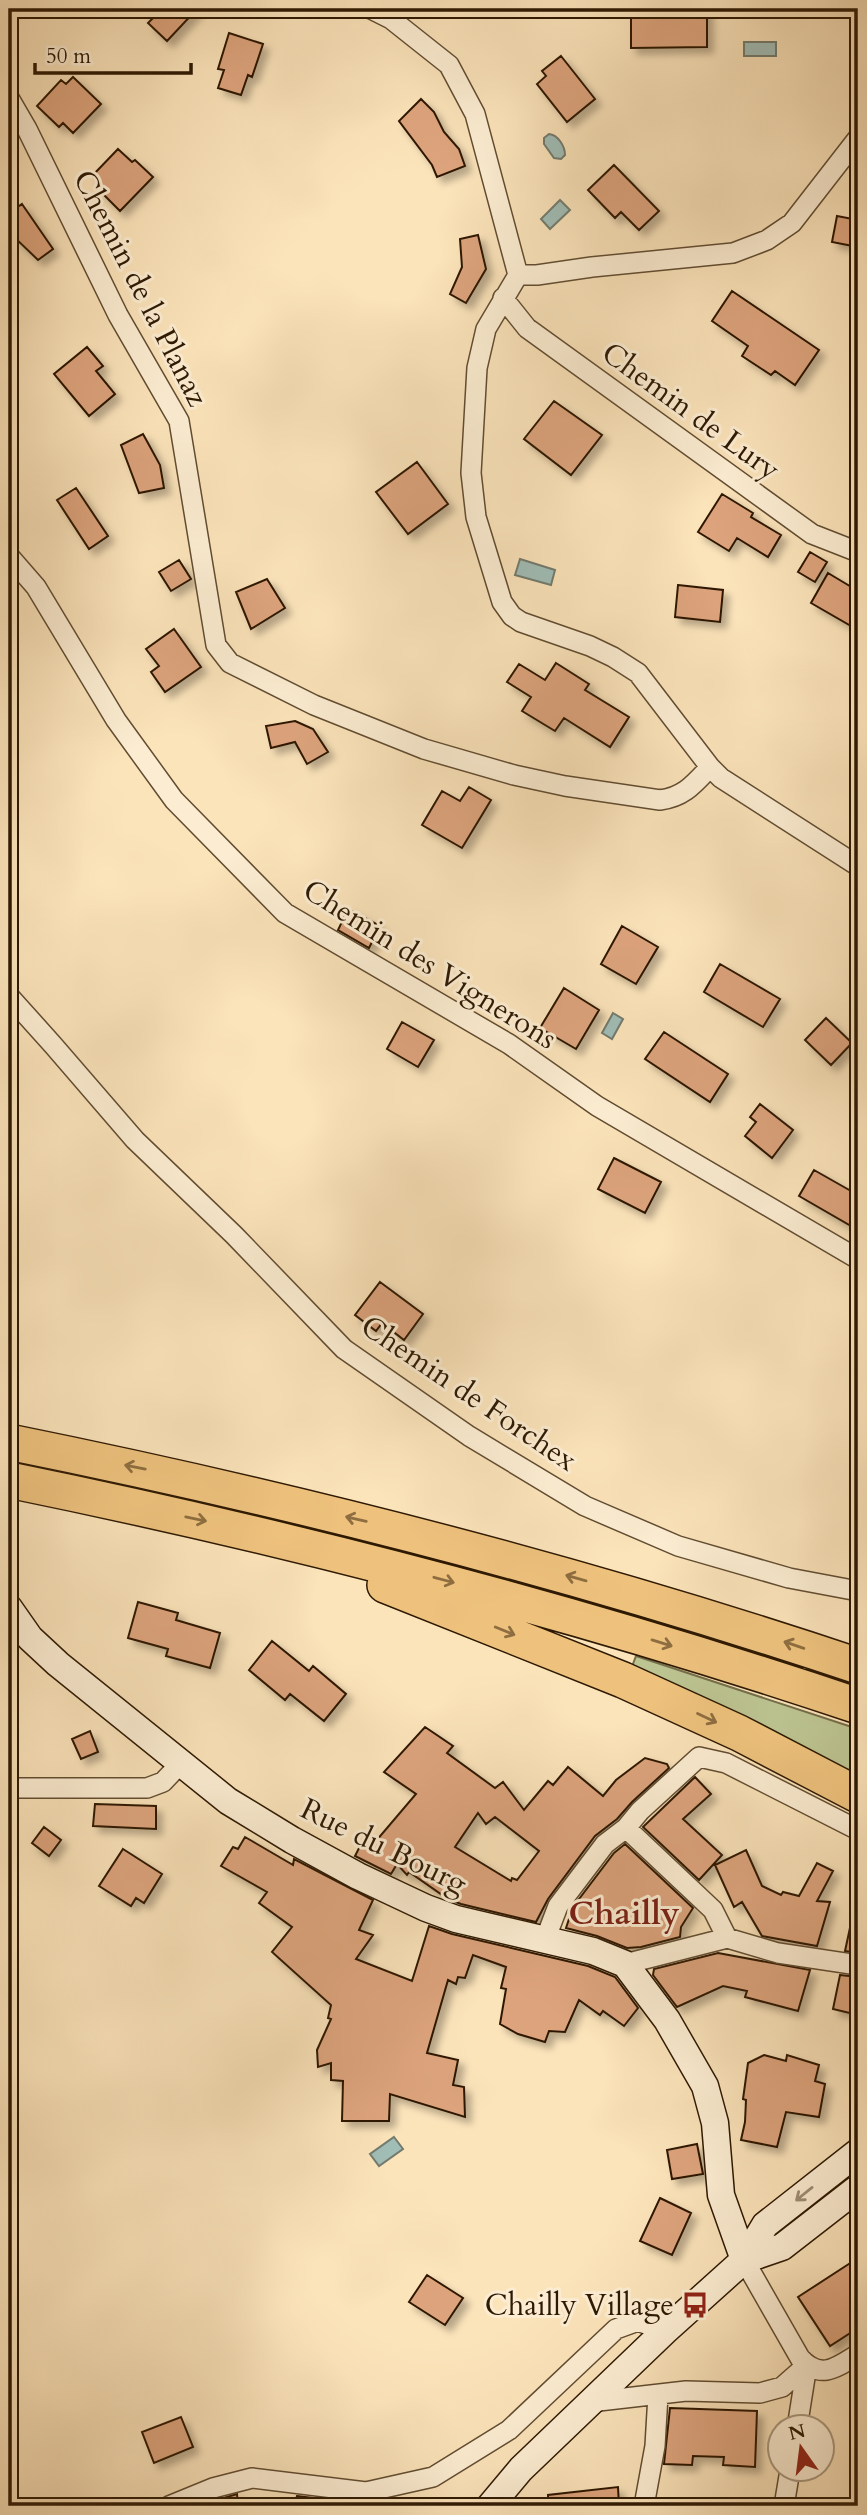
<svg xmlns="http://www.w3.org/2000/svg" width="867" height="2515" viewBox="0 0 867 2515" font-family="Cardo,serif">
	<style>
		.green { fill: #bcc491; stroke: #756e4a; stroke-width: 2 }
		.water { fill: #a0bdb6; stroke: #727b6e; stroke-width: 2 }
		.building { fill: #dca37b; stroke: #2e1903; stroke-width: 2; fill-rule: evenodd; filter: url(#shadow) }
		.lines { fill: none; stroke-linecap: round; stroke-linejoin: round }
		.street-casing { stroke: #614c31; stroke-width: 22 }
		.secondary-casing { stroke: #2e1903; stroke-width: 29 }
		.highway-casing { stroke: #2e1903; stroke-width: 38 }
		.street { stroke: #fcedd2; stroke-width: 19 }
		.secondary { stroke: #fcedd2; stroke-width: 26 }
		.highway { stroke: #eec27d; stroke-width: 35 }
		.oneway { stroke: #8e6e40 }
		.oneway2 { stroke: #9f8e75 }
		.labels { text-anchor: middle; stroke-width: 6; stroke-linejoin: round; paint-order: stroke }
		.street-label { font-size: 30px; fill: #2e1903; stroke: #fcedd2 }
		.poi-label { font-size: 30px; fill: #2e1903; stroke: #fcedd2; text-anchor: end }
		.quarter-label { font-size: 33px; font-weight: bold; fill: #7a1f14; stroke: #fcedd2 }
	</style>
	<defs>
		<filter id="shadow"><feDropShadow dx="6" dy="6" stdDeviation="3.5" flood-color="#0004"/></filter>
	</defs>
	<rect width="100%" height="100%" fill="#fbe3ba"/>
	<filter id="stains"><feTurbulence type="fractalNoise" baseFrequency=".00286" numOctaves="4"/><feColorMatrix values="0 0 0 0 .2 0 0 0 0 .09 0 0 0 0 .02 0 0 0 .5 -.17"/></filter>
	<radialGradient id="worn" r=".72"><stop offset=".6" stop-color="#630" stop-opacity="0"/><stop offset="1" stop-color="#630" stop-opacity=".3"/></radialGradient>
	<path class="green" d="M636 1656 858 1729V1783L630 1672Z"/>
	<path class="water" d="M744 42H776V56H744Z
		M549 134C558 135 565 146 565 155L561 159 554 158 544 144V138Z
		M560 200 570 210 550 229 541 219Z
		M520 559 555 570 551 585 515 575Z
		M613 1013 623 1019 612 1039 602 1033Z
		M394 2137 403 2149 379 2166 370 2154Z"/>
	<path class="building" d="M143 9H197L167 41 148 23 153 18Z
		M631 9H707V47L631 48Z
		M229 33 263 44 252 77 248 75 241 95 218 88 224 70 218 69Z
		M561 56 595 99 567 122 537 84 546 76 542 71Z
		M73 77 101 104 73 133 63 123 59 127 37 106 61 80 66 84Z
		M421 99 434 112 444 132 459 149 465 166 437 177 432 165 399 121Z
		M118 149 132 162 135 160 153 177 120 211 99 190 102 186 92 176Z
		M614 165 659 211 639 230 621 212 615 218 588 190Z
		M22 204 53 249 38 260 13 236 9 227V213Z
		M837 216 858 220V247L832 242Z
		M478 235 486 269 466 303 450 294 462 267 460 239Z
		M732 291 819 350 795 385 775 371 771 375 742 356 748 346 712 321Z
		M87 347 103 366 96 371 115 394 89 416 54 374Z
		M554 401 602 435 571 475 524 439Z
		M143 434 160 465 164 488 139 493 121 445Z
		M417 462 448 504 408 534 376 492Z
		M76 488 108 536 89 549 57 500Z
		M722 494 753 513 751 517 781 535 768 557 737 538 729 551 698 532Z
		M810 552 827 562 815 582 798 572Z
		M179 560 191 579 171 591 159 572Z
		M828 573 858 591V630L811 603Z
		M267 579 285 608 251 629 236 592Z
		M678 585 723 590 720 622 675 617Z
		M174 629 201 667 165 692 151 672 159 666 146 649Z
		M556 663 589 684 585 690 629 717 610 747 564 718 555 731 522 711 531 697 507 682 519 664 545 680Z
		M295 721 313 729 328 752 307 764 295 742 271 748 266 726Z
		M469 787 491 800 462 848 422 825 442 791 460 801Z
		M348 909 380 926 369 948 338 930Z
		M622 926 658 947 636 984 601 964Z
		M720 964 780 999 763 1027 704 992Z
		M564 988 599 1010 576 1049 540 1028Z
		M826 1018 852 1043 831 1065 805 1040Z
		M402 1022 434 1040 418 1067 387 1049Z
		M664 1032 728 1074 710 1102 645 1059Z
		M760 1104 793 1130 772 1158 745 1136 756 1122 750 1117Z
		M614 1158 661 1182 645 1213 598 1189Z
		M814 1170 858 1195V1230L799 1196Z
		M380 1282 423 1314 404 1340 382 1323 376 1331 355 1315Z
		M138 1602 178 1613 176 1620 220 1633 210 1668 166 1656 168 1649 128 1638Z
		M272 1641 309 1671 313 1666 346 1694 324 1721 290 1694 285 1700 249 1670Z
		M425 1727 453 1746 447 1753 495 1788 503 1782 524 1810 548 1781 553 1785 568 1767 603 1796 616 1780 645 1758 667 1764 669 1768 632 1802 617 1819 595 1836 548 1899 536 1922 461 1904 448 1899 409 1872 407 1875 397 1864 391 1874 355 1856 359 1848 372 1835 376 1841 416 1794 384 1772ZM478 1813 486 1824 495 1817 539 1851 517 1880 512 1878 511 1881 455 1847Z
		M90 1731 98 1752 81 1759 72 1739Z
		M695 1777 711 1794 683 1819 722 1855 699 1880 643 1827Z
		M95 1804 156 1806V1829L93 1826Z
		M44 1827 61 1840 49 1856 32 1843Z
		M245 1837 293 1865 294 1859 373 1900 359 1930 373 1935 356 1959 412 1981 429 1926 452 1934 588 1966 615 1977 638 2008 624 2026 603 2011 600 2015 579 2000 565 2032 549 2031 545 2042 518 2034 500 2024 506 1989 501 1988 506 1967 473 1955 465 1978 458 1977 456 1984 448 1980 427 2053 458 2060 453 2085 464 2087 465 2117 390 2094 389 2121H342L343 2081 331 2080V2063L318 2067 317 2050 331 2019 328 2018 331 2005 272 1952 292 1927 259 1903 267 1892 221 1866 233 1847 238 1849Z
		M625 1844 693 1908 681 1927 680 1937 641 1947 627 1948 597 1936 566 1928 573 1907 614 1853Z
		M123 1849 162 1874 144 1903 136 1898 131 1906 99 1886Z
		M746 1850 762 1886 781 1895 783 1892 799 1896 817 1863 833 1871 817 1901 830 1902 817 1946 762 1936 742 1902 734 1907 715 1865Z
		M851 1923 858 1924V1953L845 1951Z
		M718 1953 810 1970 798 2011 745 1997 747 1991 723 1986 677 2007 653 1975 654 1969Z
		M840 1975 858 1977V2015L833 2009Z
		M764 2055 786 2061 787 2055 819 2065 815 2081 825 2084 819 2117 786 2112 777 2147 741 2140 745 2122 746 2100 743 2099 748 2063Z
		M697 2144 703 2174 672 2179 667 2150Z
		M660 2198 691 2213 672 2255 640 2241Z
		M858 2258V2328L830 2346 798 2297Z
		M427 2275 463 2298 445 2325 409 2302Z
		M670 2408 757 2411 755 2467 723 2465 724 2457 693 2456 692 2465 664 2464Z
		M181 2417 193 2447 154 2463 142 2432Z
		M618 2487 619 2506H548V2495Z
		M237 2494 238 2506H201L217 2500Z
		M297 2496 361 2504V2506H294Z"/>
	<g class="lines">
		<g class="street-casing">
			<path id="street" d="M371 9 391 19 449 65 475 114 518 275
				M9 98 27 129 118 315 179 421 216 645 230 663 314 705 424 749 514 775 565 786 660 800C684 797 694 784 710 767L638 673 613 657 590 646 521 622 512 616 502 602 476 517 471 473 477 368 486 329 518 275H537L592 267 733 253 767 240 792 223 858 138
				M503 298 527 328 812 534 858 552
				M9 556 36 587 116 720 174 800 285 913 509 1044 597 1106 858 1259
				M710 767 721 778 858 866
				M9 996 53 1045 135 1140 234 1235 344 1349 469 1436 585 1506 678 1546 789 1578 858 1591
				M9 1788H147L163 1782 180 1764
				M626 1828 713 1910 727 1938
				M545 1940 558 1906 605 1844 626 1828 640 1811 699 1757 726 1763 858 1830
				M625 1964 727 1938 778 1953 858 1965
				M744 2260 800 2358C821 2381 837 2367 858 2354
				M590 2402 686 2391 760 2393 782 2387 807 2365
				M797 2428 807 2365
				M169 2506 213 2488 252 2478 366 2492 433 2477 509 2430 616 2329 638 2321 665 2331
				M644 2506 655 2446 658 2395
				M784 2506 790 2470"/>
		</g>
		<g class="secondary-casing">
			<path id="secondary" d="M9 1608 30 1638 58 1664 228 1801 292 1840 358 1876 426 1908 456 1919 593 1951 625 1964 667 2020 705 2086 715 2123 721 2195 744 2260
				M744 2260 782 2247 858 2188
				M490 2506 521 2469 665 2331 744 2260 765 2225 858 2152"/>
		</g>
		<g class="highway-casing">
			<path id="highway" d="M9 1442C296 1500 580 1573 858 1666
				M9 1480C298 1539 578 1612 858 1706
				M385 1585 623 1680 739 1733 858 1795"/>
		</g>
		<use href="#street" class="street"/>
		<use href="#secondary" class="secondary"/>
		<use href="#highway" class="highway"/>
	</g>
	<defs><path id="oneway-shaft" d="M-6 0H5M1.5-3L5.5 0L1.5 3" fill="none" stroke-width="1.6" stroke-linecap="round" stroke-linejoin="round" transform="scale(1.75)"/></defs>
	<g class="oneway">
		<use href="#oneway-shaft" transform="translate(135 1467) rotate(-169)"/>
		<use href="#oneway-shaft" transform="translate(196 1519) rotate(12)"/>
		<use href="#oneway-shaft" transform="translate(356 1519) rotate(-167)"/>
		<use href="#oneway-shaft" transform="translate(576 1578) rotate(-164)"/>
		<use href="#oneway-shaft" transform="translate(444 1580) rotate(15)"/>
		<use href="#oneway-shaft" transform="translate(505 1631) rotate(22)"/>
		<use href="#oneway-shaft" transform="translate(662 1643) rotate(17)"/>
		<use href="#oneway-shaft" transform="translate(794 1645) rotate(-161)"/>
		<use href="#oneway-shaft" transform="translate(707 1718) rotate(25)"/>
	</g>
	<use class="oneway2" href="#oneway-shaft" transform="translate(804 2194) rotate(141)"/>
	<defs>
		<g id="bus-bare" transform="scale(2.1)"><path d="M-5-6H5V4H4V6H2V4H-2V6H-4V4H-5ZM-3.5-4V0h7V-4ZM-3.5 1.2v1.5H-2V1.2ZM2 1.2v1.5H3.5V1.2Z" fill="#8f2418" stroke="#fcedd2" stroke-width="2.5" paint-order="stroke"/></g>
	</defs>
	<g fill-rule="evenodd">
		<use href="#bus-bare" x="695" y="2305"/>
	</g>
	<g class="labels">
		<g class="street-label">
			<text transform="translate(141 288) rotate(63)" y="10">Chemin de la Planaz</text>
			<text transform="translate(691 411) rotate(36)" y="10">Chemin de Lury</text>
			<text transform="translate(430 964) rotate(32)" y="10">Chemin des Vignerons</text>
			<text transform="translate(469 1393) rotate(34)" y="10">Chemin de Forchex</text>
			<text transform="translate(384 1846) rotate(26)" y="10">Rue du Bourg</text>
		</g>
		<g class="poi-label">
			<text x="674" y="2315">Chailly Village</text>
		</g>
		<g class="quarter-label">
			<text x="624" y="1924">Chailly</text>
		</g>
	</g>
	<rect width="867" height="2515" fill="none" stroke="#fbe3ba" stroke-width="35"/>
	<rect x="10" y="10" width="846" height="2494" fill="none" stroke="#2e1903" stroke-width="3.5"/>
	<rect x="18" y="18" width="832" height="2480" fill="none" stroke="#2e1903" stroke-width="2"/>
	<g transform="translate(801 2448) rotate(346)"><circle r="33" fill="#fcedd2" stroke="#aa987f" stroke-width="2"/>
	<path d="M0-5L12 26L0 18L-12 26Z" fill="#8f2418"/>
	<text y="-10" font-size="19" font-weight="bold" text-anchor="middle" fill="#2e1903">N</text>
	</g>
	<path d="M35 63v10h156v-10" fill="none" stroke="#2e1903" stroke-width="3.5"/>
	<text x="46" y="63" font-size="21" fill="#2e1903" stroke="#fcedd2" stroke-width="5" paint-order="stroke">50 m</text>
	<rect width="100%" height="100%" filter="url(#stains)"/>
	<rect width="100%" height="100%" fill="url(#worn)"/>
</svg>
